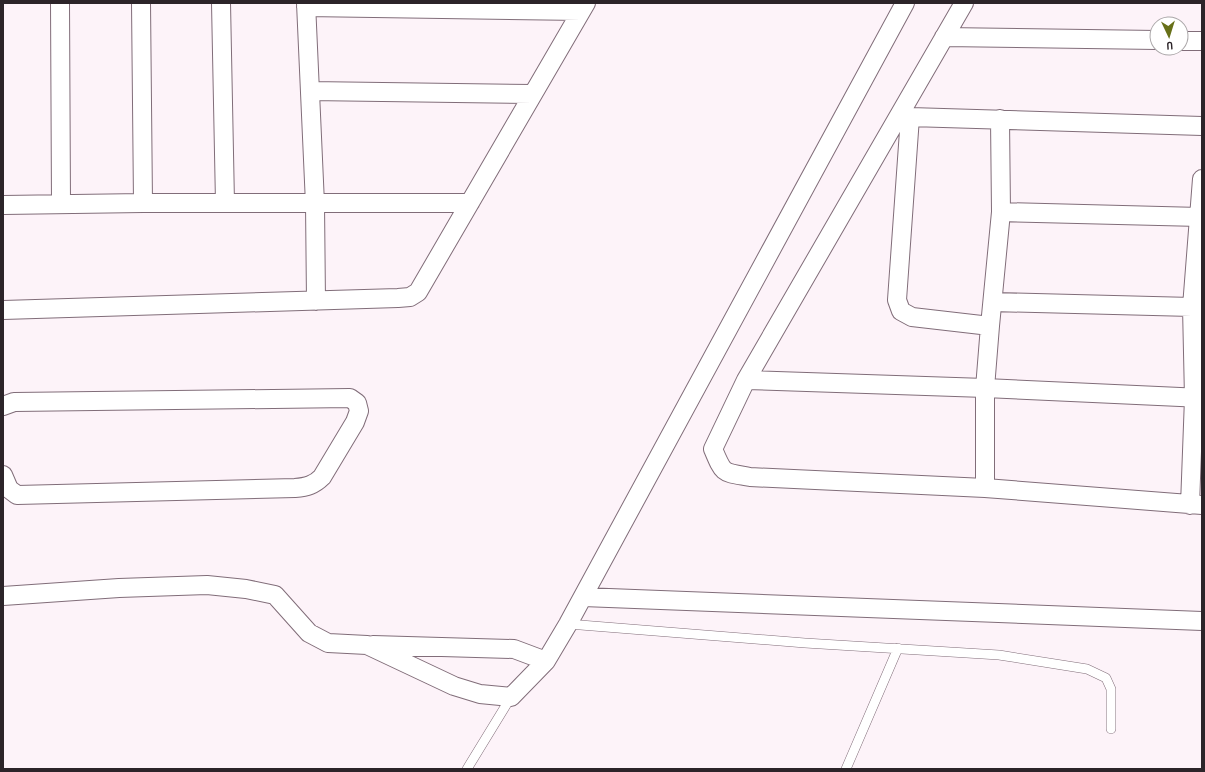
<svg xmlns="http://www.w3.org/2000/svg" width="1205" height="772" viewBox="0 0 1205 772" font-family="'Archivo Narrow',sans-serif">
	<style>
		.lines { fill: none; stroke-linecap: round; stroke-linejoin: round }
		.service-casing { stroke: #816d79; stroke-width: 10 }
		.minor-casing { stroke: #816d79; stroke-width: 20 }
		.service { stroke: #fff; stroke-width: 9 }
		.minor { stroke: #fff; stroke-width: 18 }
	</style>
	<rect width="100%" height="100%" fill="#fdf3f9"/>
	<g class="lines">
		<g class="service-casing">
			<path id="service" d="M568 624 805 643 999 655 1087 669 1106 678 1111 689V729
				M467 769 511 697
				M846 769 898 648"/>
		</g>
		<g class="minor-casing">
			<path id="minor" d="M60 3 61 204
				M141 3 143 203
				M221 3 225 203
				M306 3 315 204 316 301
				M964 3 746 380 713 449C724 475 722 472 750 477L985 488 1202 505
				M306 7 581 11
				M944 37 1157 40
				M1181 41H1202
				M310 91 533 94
				M910 117 897 300 901 311 912 317 990 326
				M897 119 910 117 1202 126
				M3 205 143 203H470
				M1001 212 1200 217
				M993 302 1192 307
				M3 310 398 298 410 297 418 292 586 3
				M746 380 985 388 1202 398
				M3 406 14 402 350 398 357 403 359 411 355 422 322 477C314 485 307 487 295 488L17 495 9 489 3 475
				M985 488V388L990 326 1001 212 1000 119
				M1190 505 1194 398 1192 307 1202 179
				M3 596 119 588 207 585 246 589 275 595 309 633 328 643 367 645 454 686 480 694 511 697 546 661 568 624 905 3
				M583 597 1202 621
				M373 645 514 649 546 661"/>
		</g>
		<use href="#service" class="service"/>
		<use href="#minor" class="minor"/>
	</g>
	<rect width="1205" height="772" fill="none" stroke="#2c2429" stroke-width="8"/>
	<g transform="translate(1169 36) rotate(176)"><circle r="19" fill="#ffffff" stroke="#aba7a9"/>
	<path d="M0-3L7 15L0 10L-7 15Z" fill="#677018"/>
	<text y="-6" font-size="11" font-weight="bold" text-anchor="middle" fill="#2c2429">U</text>
	</g>
</svg>
